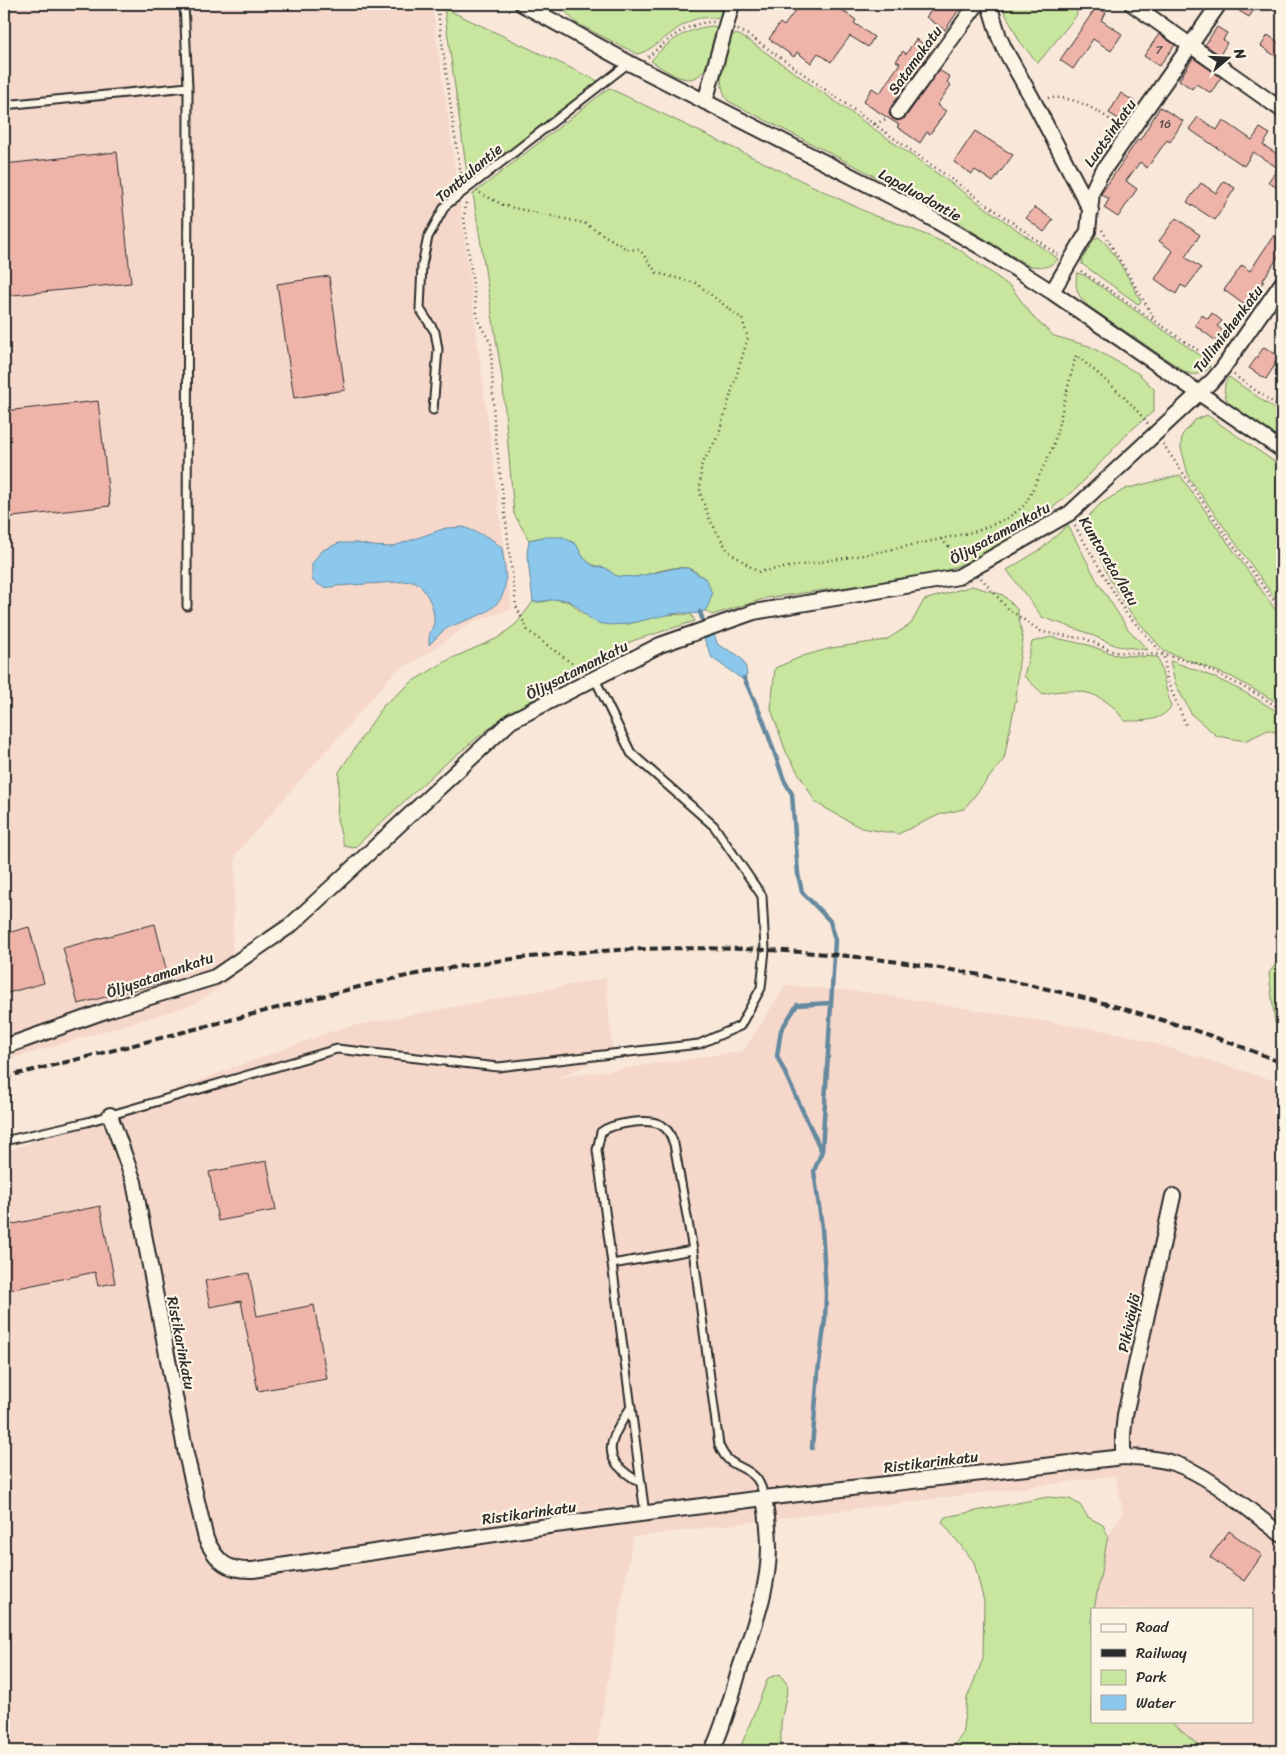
<svg xmlns="http://www.w3.org/2000/svg" width="1286" height="1755" viewBox="0 0 1286 1755" font-family="Sriracha,sans-serif">
	<style>
		.built { fill: #f6d8cb }
		.green { fill: #c8e69d; stroke: #7a8864 }
		.water { fill: #8cc8ec; stroke: #65899f }
		.lines { fill: none; stroke-linecap: round; stroke-linejoin: round }
		.stream { stroke: #65899f; stroke-width: 4.5 }
		.building { fill: #eeb4aa; stroke: #2b2b2b }
		.service-casing { stroke: #2b2b2b; stroke-width: 11 }
		.minor-casing { stroke: #2b2b2b; stroke-width: 18 }
		.path { stroke: #2b2b2b; stroke-width: 2.5; stroke-dasharray: 1 4; stroke-linecap: butt }
		.service { stroke: #fcf5e5; stroke-width: 7 }
		.minor { stroke: #fcf5e5; stroke-width: 14 }
		.rail { stroke: #2b2b2b; stroke-width: 4; stroke-dasharray: 8 4; stroke-linecap: butt }
		.labels { text-anchor: middle; stroke-width: 4.5; stroke-linejoin: round; paint-order: stroke }
		.number-label { font-size: 12px; fill: #5c4d4b }
		.street-label { font-size: 15px; fill: #2b2b2b; stroke: #fcf5e5 }
	</style>
	<rect width="100%" height="100%" fill="#f9e8d9"/>
	<filter id="ink" filterUnits="userSpaceOnUse"><feTurbulence type="fractalNoise" baseFrequency=".02" numOctaves="2"/><feDisplacementMap in="SourceGraphic" scale="10" xChannelSelector="R" yChannelSelector="G"/><feConvolveMatrix kernelMatrix="1 2 1 2 8 2 1 2 1" color-interpolation-filters="sRGB"/></filter>
	<g filter="url(#ink)">
		<path class="built" d="M4 4H432L459 195 512 609 472 622 430 652 395 672 236 854 231 980 193 1005 4 1061Z
			M606 978 613 1055 556 1078 743 1051 786 985 865 992 1125 1034 1282 1083V1751H1211L1192 1740 1170 1721H1252V1609H1094L1108 1536 1123 1512 1115 1476 633 1537 596 1751H4V1152L341 1028Z"/>
		<path class="green" d="M551 4H722L720 17C711 19 702 16 693 20 676 26 652 52 637 54L576 23 566 12Z
			M1003 4H1076L1077 15 1038 63 1020 42 1003 9Z
			M444 8 600 82 468 181Z
			M712 26 717 27C713 45 709 86 682 78 671 75 661 67 651 61 666 42 688 28 712 26Z
			M731 34 739 35 751 42 1057 258 1058 260 1047 267 1029 266 946 215 865 171 728 101C714 79 725 57 731 34Z
			M609 88 875 216 900 224 957 248 1011 287 1034 318 1054 336 1089 346 1139 374 1154 389V411L1129 432 1076 489 1004 547 935 575 767 598 712 615 705 611 708 605 707 580C701 576 694 569 687 568 663 564 640 583 617 576 612 575 609 569 604 568 585 563 585 561 576 544L543 537 529 540 514 514 502 377 473 194Z
			M1098 237C1111 244 1133 286 1141 301L1140 303 1138 304 1082 264V260L1094 239Z
			M1077 273 1084 275 1207 360 1210 367C1203 374 1196 376 1187 373L1091 308C1078 297 1074 290 1077 273Z
			M1229 377 1282 414V440C1267 430 1241 416 1229 403 1223 396 1223 383 1229 377Z
			M1207 415 1282 467V608L1189 478 1181 448 1182 435 1195 420Z
			M1180 475 1282 619V705L1232 677 1164 651 1129 611 1111 581 1083 522 1100 504 1125 489Z
			M1068 525 1096 579 1128 629 1148 650 1117 646 1082 631 1042 617 1007 570 1041 549Z
			M972 586 1003 595 1017 609 1023 640 1019 662 1016 699 1004 759 964 809 941 814 898 834 861 828 816 803 786 752 771 709 775 668 803 656 831 648 886 640 911 624 924 600Z
			M554 599 570 602 583 614 629 624 662 615 691 614 695 621 632 641 503 717 439 769 354 848 344 846 337 819 339 772 383 706 413 681 450 659 498 638 517 623 533 602H543Z
			M1051 637 1088 645 1116 655 1158 657 1171 707C1160 722 1142 721 1125 721 1121 717 1117 710 1112 706 1091 688 1067 689 1043 694L1024 676 1032 642Z
			M1170 661C1207 672 1250 693 1282 715V734L1268 730 1245 741 1217 736 1192 715 1175 683Z
			M1282 956V1027L1275 1023 1269 973Z
			M1048 1497 1070 1499 1080 1505 1088 1517 1103 1525 1108 1536 1094 1609H1092V1721H1170L1192 1740 1211 1751H949L962 1735 967 1698 983 1659 984 1602 974 1562 942 1522 945 1517Z
			M780 1674 788 1686 781 1723V1751H739L768 1678Z"/>
		<path class="water" d="M464 527 490 538 502 548C507 582 512 603 475 617 466 621 454 624 446 629 440 633 434 640 429 645 429 634 429 635 433 626 438 612 426 588 414 581L336 586C325 589 321 587 312 580V564L321 551 339 543H357L373 546 391 547 446 528Z
			M543 537H563L576 544 583 557 593 566 606 568 616 576 635 577 676 568H688L707 580 712 594C710 599 709 608 704 611 697 616 686 612 678 613 653 616 628 628 602 624 588 621 581 608 571 602 560 596 545 602 533 602L527 552 529 540Z
			M713 632 718 645C735 654 745 654 747 675L742 679 712 658 703 636Z"/>
		<g class="lines">
			<path class="stream" d="M700 612 703 621
				M744 678 763 720 784 780 792 794 798 874 802 892 830 921 835 940 822 1151 814 1171 822 1227 826 1294 825 1320 818 1372 812 1448
				M821 1150 777 1056 781 1030 797 1005 830 1003"/>
		</g>
		<path class="building" d="M800 4H833L856 20 854 23 874 37 868 47 850 36 831 62 818 53 811 63 797 52 794 57 769 39 780 23 784 26Z
			M919 4H954L960 8 945 30 926 17 931 11Z
			M1228 4H1258L1249 17Z
			M1097 6 1106 13 1101 20 1122 34 1111 51 1093 39 1073 69 1060 60Z
			M1217 27 1227 33 1223 40 1227 43 1220 55 1205 45Z
			M1159 34 1175 45 1159 66 1144 56Z
			M1268 35 1282 45V61L1261 46Z
			M916 39 931 49 925 60 891 107 889 112 890 116 897 121 905 118 939 70 950 77 947 82 951 85 937 105 946 111 930 134 927 132 920 143 897 127 899 125 863 102 872 88 880 93 900 63 896 61 903 51 906 54Z
			M1193 58 1221 77 1211 93 1196 84 1192 89 1179 80Z
			M1121 93 1135 102 1123 122 1109 113Z
			M1160 107 1183 121 1170 142 1167 140 1147 168 1140 162 1126 181 1137 189 1118 217 1104 208 1109 199 1101 194 1138 139 1140 140Z
			M1198 117 1217 130 1223 120 1252 140 1260 128 1270 134 1263 145 1282 157V191L1268 182 1278 168 1253 152 1244 166 1189 129Z
			M975 131 1013 155 993 182 975 170 972 174 954 162Z
			M117 152 131 283 4 296V164Z
			M1224 181 1235 188 1215 220 1187 202 1201 183 1216 193Z
			M1035 207 1053 220 1044 232 1026 218Z
			M1176 218 1200 235 1185 257 1201 268 1186 288 1181 285 1176 294 1155 279 1173 251 1159 241Z
			M1274 235 1282 241V251L1263 280 1264 281 1246 306 1224 290 1242 265 1250 271Z
			M329 276 345 390 294 398 277 284Z
			M1212 313 1222 321 1217 326 1223 331 1216 341 1195 325 1202 315 1208 319Z
			M1264 347 1279 356 1274 364 1275 365 1266 379 1249 368Z
			M98 401 110 506 4 518V411Z
			M155 924 169 981 78 1004 63 948Z
			M29 927 44 983 4 994V934Z
			M267 1161 276 1210 218 1221 209 1172Z
			M100 1206 115 1283 98 1286 95 1272 4 1291V1226Z
			M249 1273 257 1316 314 1305 327 1379 258 1391 241 1301 210 1307 205 1281Z
			M1229 1531 1262 1555 1244 1581 1210 1557Z"/>
		<g class="lines">
			<g class="service-casing">
				<path id="service" d="M184 4 188 87 187 606
					M4 105 188 87
					M433 410 438 349 435 332 420 309 422 265 428 237 445 206 629 63
					M4 1141 87 1122 337 1049 498 1067 699 1044 740 1026 761 988 765 950 762 896 714 826 631 753 595 679
					M612 1264 693 1250
					M631 1407C608 1443 598 1458 641 1483
					M645 1514 597 1150 601 1132C612 1123 649 1118 661 1125 669 1129 671 1137 674 1144L693 1250 719 1445C729 1470 744 1463 757 1479 761 1485 763 1492 764 1498"/>
			</g>
			<g class="minor-casing">
				<path id="minor" d="M522 4 629 63 910 206 981 247 1052 292 1282 450
					M989 4 999 37 1005 50 1033 100 1091 211
					M1132 4 1282 110
					M705 102 732 4
					M898 112 977 4
					M1052 292 1088 231 1092 192 1100 175 1219 4
					M4 1047 111 1009 215 977 291 925 511 721 660 645 754 612 958 577 1070 513 1214 379 1223 368 1282 283
					M110 1115 134 1182 186 1454 206 1539C217 1562 227 1571 253 1570L555 1525 764 1498 1123 1457C1140 1457 1157 1458 1173 1463 1209 1474 1251 1512 1282 1535
					M1123 1457V1435L1125 1415 1173 1196
					M712 1751C724 1726 731 1698 739 1671 752 1631 769 1590 769 1548 769 1531 767 1515 764 1498"/>
			</g>
			<path class="path" d="M437 4 453 125 462 180
				M738 30 750 36 1058 255
				M648 57C668 40 686 22 714 22
				M1048 98C1075 95 1098 111 1118 125
				M875 124 886 119
				M480 193 505 206 584 223 627 249 640 250 657 273 696 283 742 319 748 338 718 436 701 466 700 493 710 520 728 551 758 572 863 555 941 539 977 531 1008 518 1025 505 1053 447 1076 355C1101 376 1128 398 1148 424
				M466 203 464 218 478 321 491 344 494 423 516 606 528 631 581 670
				M1102 230 1154 318
				M1081 271 1211 359
				M1234 375 1282 409
				M1163 444 1227 537 1282 612
				M1075 526 1126 613 1164 655 1196 663 1259 695 1282 710
				M941 539 961 559
				M981 578 1008 609 1042 632 1086 639 1114 652 1164 655 1167 680 1186 725"/>
			<use href="#service" class="service"/>
			<use href="#minor" class="minor"/>
			<path class="rail" d="M4 1077C91 1057 178 1033 265 1011 324 996 384 979 444 969 667 931 897 946 1114 1006 1171 1022 1228 1040 1282 1063"/>
		</g>
	</g>
	<g class="labels">
		<g class="number-label">
			<text x="1159" y="54">7</text>
			<text x="1165" y="128">16</text>
		</g>
		<g class="street-label">
			<text transform="translate(915 60) rotate(-54)" y="5">Satamakatu</text>
			<text transform="translate(1110 133) rotate(-55)" y="5">Luotsinkatu</text>
			<text transform="translate(469 173) rotate(-40)" y="5">Tonttulantie</text>
			<text transform="translate(920 195) rotate(29)" y="5">Lapaluodontie</text>
			<text transform="translate(1228 329) rotate(-53)" y="5">Tullimiehenkatu</text>
			<text transform="translate(1000 533) rotate(-29)" y="5">Öljysatamankatu</text>
			<text transform="translate(1109 561) rotate(59)" y="5">Kuntorata/latu</text>
			<text transform="translate(577 670) rotate(-27)" y="5">Öljysatamankatu</text>
			<text transform="translate(160 975) rotate(-19)" y="5">Öljysatamankatu</text>
			<text transform="translate(1129 1323) rotate(-78)" y="5">Pikiväylä</text>
			<text transform="translate(181 1343) rotate(79)" y="5">Ristikarinkatu</text>
			<text transform="translate(931 1462) rotate(-7)" y="5">Ristikarinkatu</text>
			<text transform="translate(529 1513) rotate(-8)" y="5">Ristikarinkatu</text>
		</g>
	</g>
	<rect width="1286" height="1755" fill="none" stroke="#fcf5e5" stroke-width="20"/>
	<rect x="10" y="10" width="1266" height="1735" fill="none" stroke="#2b2b2b" stroke-width="2" filter="url(#ink)"/>
	<rect x="1091" y="1608" width="162" height="115" fill="#fcf5e5" stroke="#a8a49b"/>
	<rect x="1101" y="1624" width="25" height="8" fill="#fcf5e5" stroke="#a8a49b"/>
	<text x="1136" y="1632" font-size="15" fill="#2b2b2b">Road</text>
	<rect x="1101" y="1649" width="25" height="8" fill="#2b2b2b" stroke="#a8a49b"/>
	<text x="1136" y="1658" font-size="15" fill="#2b2b2b">Railway</text>
	<rect x="1101" y="1670" width="25" height="15" fill="#c8e69d" stroke="#a8a49b"/>
	<text x="1136" y="1682" font-size="15" fill="#2b2b2b">Park</text>
	<rect x="1101" y="1695" width="25" height="15" fill="#8cc8ec" stroke="#a8a49b"/>
	<text x="1136" y="1708" font-size="15" fill="#2b2b2b">Water</text>
	<g transform="translate(1228 58) rotate(71)" stroke="#fcf5e5" stroke-width="4" paint-order="stroke">
	<path d="M0-4L9 19L0 12L-9 19Z" fill="#2b2b2b"/>
	<text y="-8" font-size="14" font-weight="bold" text-anchor="middle" fill="#2b2b2b">N</text>
	</g>
</svg>
